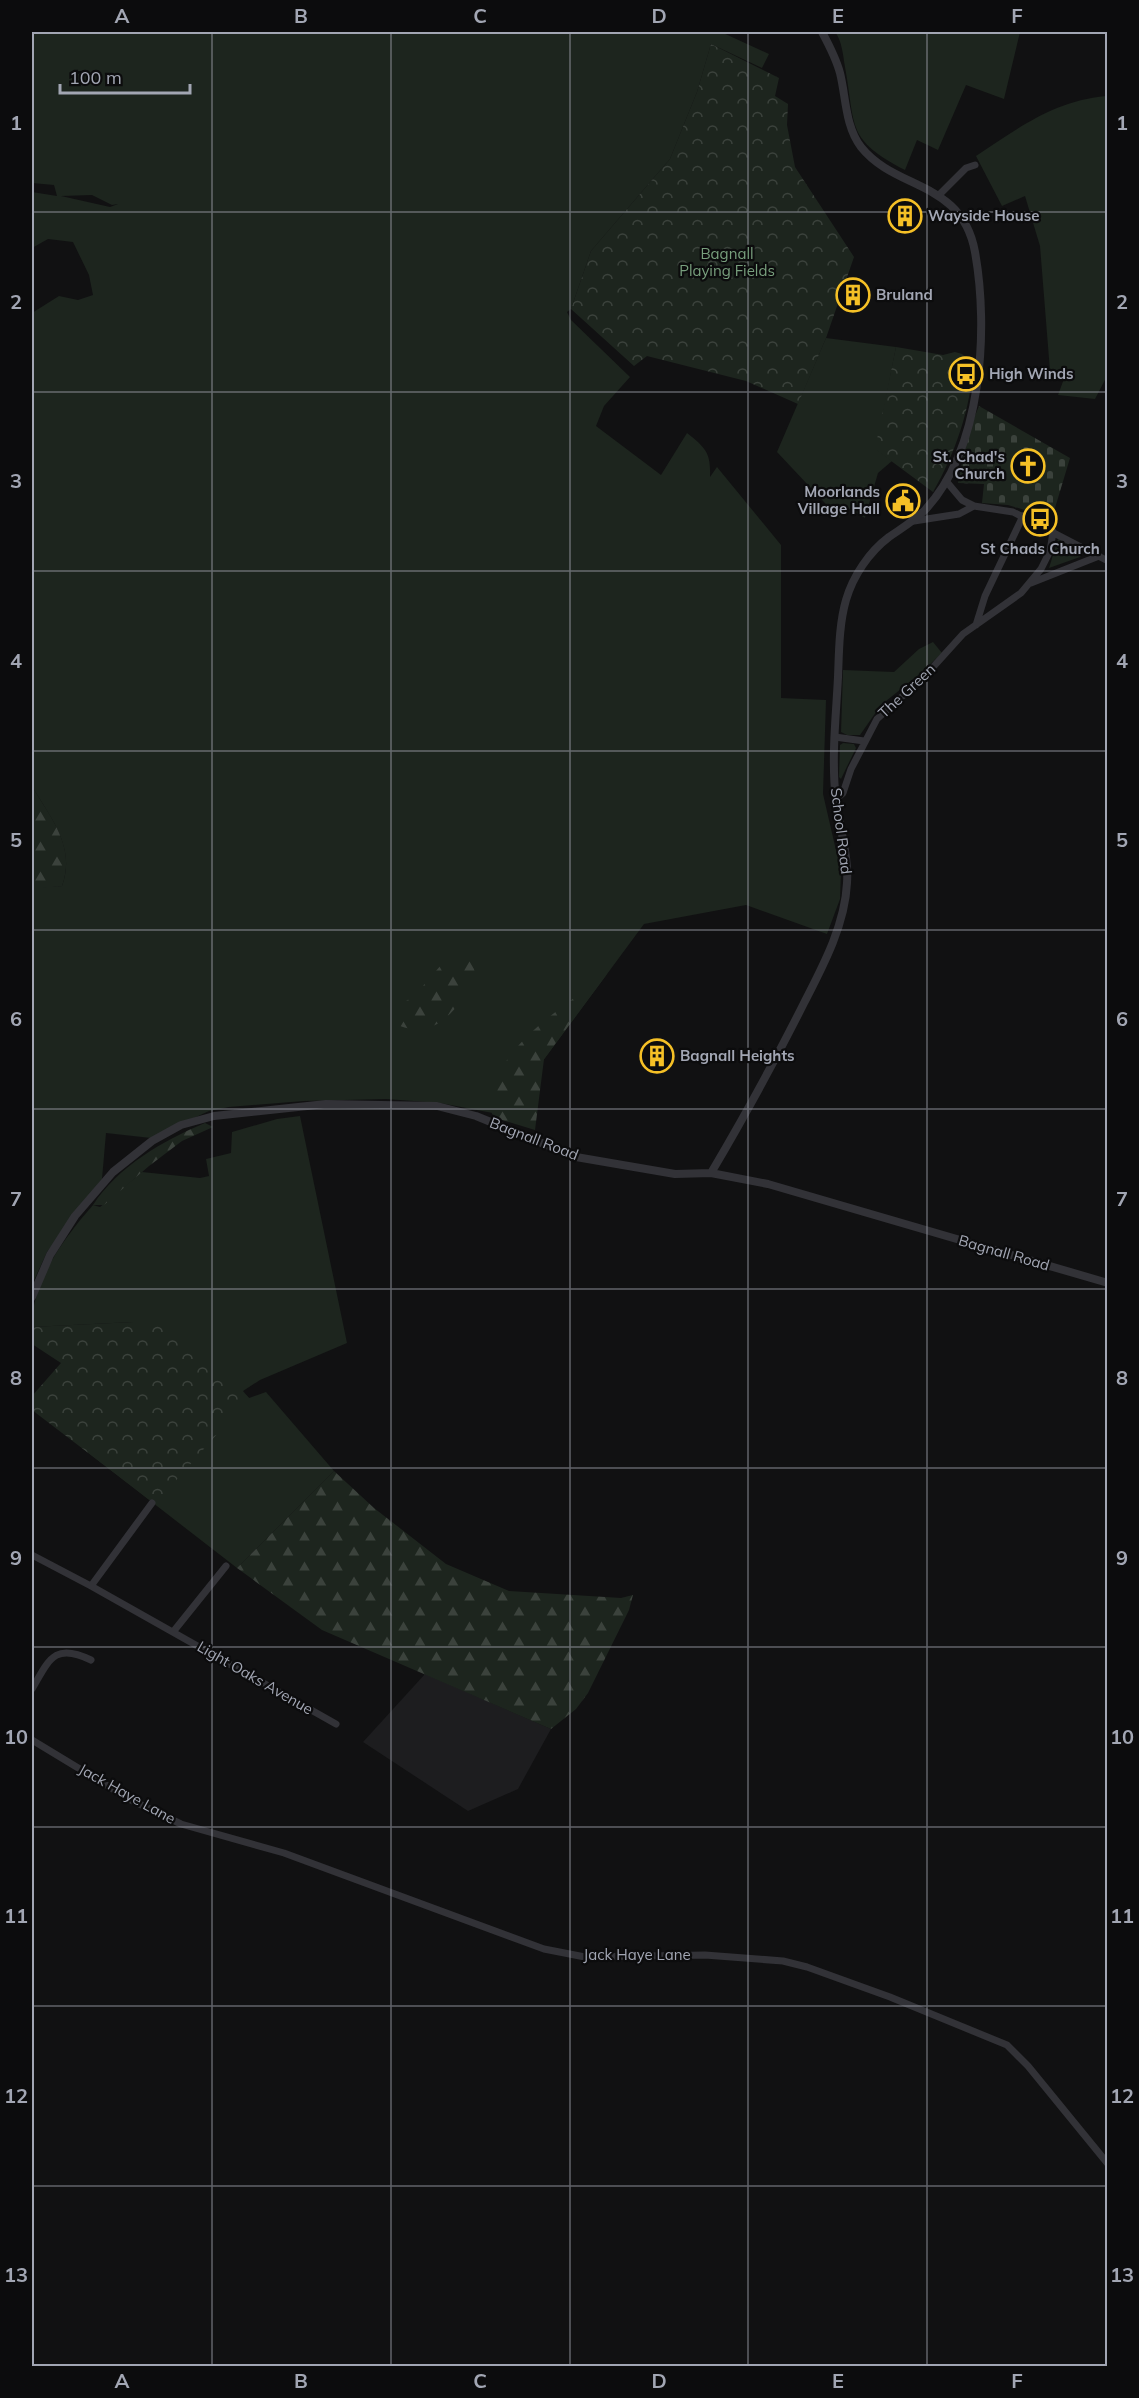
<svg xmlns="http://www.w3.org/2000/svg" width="1139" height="2398" viewBox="0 0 1139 2398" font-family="Mulish,sans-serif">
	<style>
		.built { fill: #1d1d1f }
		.grass { fill: #1d251e; fill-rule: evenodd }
		.forest { fill: url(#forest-firs) }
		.cemetery { fill: url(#cemetery-stones) }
		.park { fill: url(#park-crowns) }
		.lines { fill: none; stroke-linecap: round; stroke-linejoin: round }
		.minor { stroke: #323237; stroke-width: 7 }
		.tertiary { stroke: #323237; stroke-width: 8 }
		.grid { fill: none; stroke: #a2a6b3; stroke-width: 1.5; stroke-opacity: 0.55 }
		.labels { text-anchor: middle; stroke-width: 4.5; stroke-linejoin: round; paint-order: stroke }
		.poi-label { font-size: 15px; font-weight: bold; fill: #a2a6b3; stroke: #0c0c0d; text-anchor: start }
		.park-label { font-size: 15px; fill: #789f7d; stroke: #0c0c0d }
		.street-label { font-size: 15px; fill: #a2a6b3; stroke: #0c0c0d }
		.neatline { fill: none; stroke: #a2a6b3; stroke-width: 2 }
		.grid-label { font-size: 20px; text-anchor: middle; font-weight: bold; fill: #a2a6b3 }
	</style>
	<defs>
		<pattern id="forest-firs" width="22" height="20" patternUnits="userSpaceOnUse" patternTransform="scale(1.5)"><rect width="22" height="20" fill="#1d251e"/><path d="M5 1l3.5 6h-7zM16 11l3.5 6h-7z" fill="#3b423c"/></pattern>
		<pattern id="cemetery-stones" width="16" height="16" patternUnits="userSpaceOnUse" patternTransform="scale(1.5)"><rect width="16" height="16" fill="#1d251e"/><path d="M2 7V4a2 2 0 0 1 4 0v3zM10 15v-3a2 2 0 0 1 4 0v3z" fill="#3b423c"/></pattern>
		<pattern id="park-crowns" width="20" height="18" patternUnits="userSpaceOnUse" patternTransform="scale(1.5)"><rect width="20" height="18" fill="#1d251e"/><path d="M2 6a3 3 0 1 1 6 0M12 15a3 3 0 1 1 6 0" fill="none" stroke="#3b423c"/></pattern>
	</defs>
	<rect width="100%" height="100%" fill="#111112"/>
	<path class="built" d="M425 1674 551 1729 518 1789 468 1811 363 1742Z"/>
	<path class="grass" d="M32 32H721L769 54 762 68 711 44 697 92 670 159 591 251 571 309 567 312 571 320 630 377 604 406 596 426 661 475 687 433C706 448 711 453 710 477L717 467 781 545V698L826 700 823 794 841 872 840 899 827 934 746 905 644 924 503 1115 440 1103 386 1099 304 1101 229 1107 209 1111 151 1138 106 1133 102 1179 47 1252 32 1285V888L62 886C76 847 51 819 32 786V313L59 296 78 300 93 295 89 275 73 242 48 239 32 248V192L57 196 54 185 32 183ZM92 195 112 205 118 204 110 207 61 196Z
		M835 32H1020L1004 99 966 85 938 150 917 140 905 170C846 139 856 128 845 67 843 55 842 41 835 32Z
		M1106 96 1107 376 1095 399 1058 395 1065 376 1050 371 1040 246 1025 196 1002 206 976 156C1019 128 1053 101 1106 96Z
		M826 338 896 347 876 449 892 461 878 473 865 518 846 507 839 518 777 452Z
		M1058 539 1084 553 1080 557 1049 568Z
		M933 642 942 653 921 673 881 705 860 735H847L841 732 843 670 894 672 919 649Z
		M843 743 854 744 856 748 841 779 839 777 840 745Z
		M300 1116 347 1343 260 1380 243 1391 249 1398 266 1392 334 1471 237 1568 82 1448 134 1322 32 1327C31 1282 64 1238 93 1205L100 1207 142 1172 200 1178 209 1176 206 1159 231 1153 232 1132 277 1119Z"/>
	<path class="forest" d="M32 786C51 819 76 846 62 886L32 889Z
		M462 954 472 961 476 976C459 1006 439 1040 400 1026L398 1014 403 1003 415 995 442 964Z
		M607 974 544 1059 535 1130 502 1120 492 1114C493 1099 494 1081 501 1069 526 1028 570 1002 607 974Z
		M205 1123 213 1127 182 1141 149 1166 104 1205H93C119 1166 162 1141 205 1123Z
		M334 1471 374 1508 446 1564 509 1591 621 1598 633 1595 629 1610 588 1693 576 1709 551 1729 322 1630 237 1568Z"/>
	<path class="cemetery" d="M979 406 1070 458 1052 518 1008 505 982 503 984 484 958 483 968 433Z"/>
	<path class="park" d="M711 44 779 78 775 96 788 104 787 125 795 167 854 257 826 338 798 404 746 381 647 356 634 366 571 309 591 251 670 159 697 92Z
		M896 347 943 355 955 352 962 354 973 364C971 408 955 454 933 492L875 449Z
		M154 1321 164 1323 249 1398 155 1504 32 1410V1396L61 1363 32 1344V1327Z"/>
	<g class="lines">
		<path class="minor" d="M939 195 966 168 975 165
			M946 481 962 500 974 506 1013 512 1108 561
			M914 521 959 514 974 506
			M1031 583 1099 556
			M976 625 985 596 1023 516
			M835 737 864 741
			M836 799 843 793 851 769 877 719 925 676 963 634 1021 593 1041 569 1050 551 1053 532
			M32 1555 91 1586 336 1724
			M91 1586 152 1503
			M173 1632 226 1566
			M32 1689C49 1660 54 1642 91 1660
			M32 1740 131 1800 181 1824 284 1853 544 1949 585 1957 705 1955 783 1961 807 1967 890 1997 1007 2045 1028 2066 1108 2164"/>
		<path class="tertiary" d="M711 1173C744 1117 775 1061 804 1003 823 966 845 925 847 883 849 855 839 827 836 800 831 759 836 717 838 677 839 652 839 624 846 600 853 576 869 552 889 537 902 528 914 521 925 510 982 449 989 330 975 252 962 180 896 191 861 147 845 126 846 97 840 73 836 58 829 45 822 32
			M32 1297 50 1255 75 1216 113 1172 152 1141 181 1125 214 1116 326 1104 437 1106 476 1116 576 1157 675 1174 711 1173 768 1184 1108 1283"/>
	</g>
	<path class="grid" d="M212 32V2366M391 32V2366M570 32V2366M748 32V2366M927 32V2366M32 212H1108M32 392H1108M32 571H1108M32 751H1108M32 930H1108M32 1109H1108M32 1289H1108M32 1468H1108M32 1647H1108M32 1827H1108M32 2006H1108M32 2186H1108"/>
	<defs>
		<g id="building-ring" transform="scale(1.725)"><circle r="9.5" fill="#0c0c0d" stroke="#f5c026" stroke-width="1.5"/><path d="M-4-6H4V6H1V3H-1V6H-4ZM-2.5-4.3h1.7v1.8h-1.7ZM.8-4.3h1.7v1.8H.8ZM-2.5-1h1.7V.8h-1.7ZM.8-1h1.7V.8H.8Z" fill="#f5c026"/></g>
		<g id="bus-ring" transform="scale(1.725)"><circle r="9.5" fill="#0c0c0d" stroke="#f5c026" stroke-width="1.5"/><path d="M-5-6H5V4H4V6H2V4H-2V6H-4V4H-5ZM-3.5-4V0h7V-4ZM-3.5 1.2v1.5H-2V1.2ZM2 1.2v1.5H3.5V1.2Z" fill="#f5c026"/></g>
		<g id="church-ring" transform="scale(1.725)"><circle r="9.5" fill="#0c0c0d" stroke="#f5c026" stroke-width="1.5"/><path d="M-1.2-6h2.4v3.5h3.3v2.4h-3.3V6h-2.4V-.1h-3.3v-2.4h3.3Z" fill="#f5c026"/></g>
		<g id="civic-ring" transform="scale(1.725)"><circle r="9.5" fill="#0c0c0d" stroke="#f5c026" stroke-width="1.5"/><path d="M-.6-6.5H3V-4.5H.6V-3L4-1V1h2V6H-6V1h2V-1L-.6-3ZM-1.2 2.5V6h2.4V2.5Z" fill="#f5c026"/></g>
	</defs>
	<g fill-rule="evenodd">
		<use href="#building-ring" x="905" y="216"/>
		<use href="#building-ring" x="853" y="295"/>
		<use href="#bus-ring" x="966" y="374"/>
		<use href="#church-ring" x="1028" y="466"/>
		<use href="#civic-ring" x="903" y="501"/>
		<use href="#bus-ring" x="1040" y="519"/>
		<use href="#building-ring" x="657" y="1056"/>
	</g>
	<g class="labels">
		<g class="poi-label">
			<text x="928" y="221">Wayside House</text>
			<text x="876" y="300">Bruland</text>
			<text x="989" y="379">High Winds</text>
			<text x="1005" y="462" text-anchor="end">St. Chad's<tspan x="1005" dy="17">Church</tspan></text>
			<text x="880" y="497" text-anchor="end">Moorlands<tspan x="880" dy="17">Village Hall</tspan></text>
			<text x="1040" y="554" text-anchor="middle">St Chads Church</text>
			<text x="680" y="1061">Bagnall Heights</text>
		</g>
		<g class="park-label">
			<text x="727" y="259">Bagnall<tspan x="727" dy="17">Playing Fields</tspan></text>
		</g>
		<g class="street-label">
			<text transform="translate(907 691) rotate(-43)" y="5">The Green</text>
			<text transform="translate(841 831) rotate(83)" y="5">School Road</text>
			<text transform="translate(534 1139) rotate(21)" y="5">Bagnall Road</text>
			<text transform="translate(1004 1253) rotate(16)" y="5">Bagnall Road</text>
			<text transform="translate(255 1678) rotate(30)" y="5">Light Oaks Avenue</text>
			<text transform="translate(127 1794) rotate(29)" y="5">Jack Haye Lane</text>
			<text x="637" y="1960">Jack Haye Lane</text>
		</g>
	</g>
	<rect width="1139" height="2398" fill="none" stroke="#0c0c0d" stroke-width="66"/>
	<path d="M60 84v9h130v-9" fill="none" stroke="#a2a6b3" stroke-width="3"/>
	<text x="69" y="84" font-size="18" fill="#a2a6b3" stroke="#0c0c0d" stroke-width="4.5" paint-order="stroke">100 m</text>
	<rect x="33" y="33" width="1073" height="2332" class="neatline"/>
	<g class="grid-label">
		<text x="122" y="23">A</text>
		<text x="301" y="23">B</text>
		<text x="480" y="23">C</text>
		<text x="659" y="23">D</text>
		<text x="838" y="23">E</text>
		<text x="1017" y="23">F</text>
		<text x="16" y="130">1</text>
		<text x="1122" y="130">1</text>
		<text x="16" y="309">2</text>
		<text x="1122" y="309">2</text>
		<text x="16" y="488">3</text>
		<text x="1122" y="488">3</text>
		<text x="16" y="668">4</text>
		<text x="1122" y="668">4</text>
		<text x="16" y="847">5</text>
		<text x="1122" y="847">5</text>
		<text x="16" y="1026">6</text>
		<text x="1122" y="1026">6</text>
		<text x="16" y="1206">7</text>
		<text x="1122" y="1206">7</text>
		<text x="16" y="1385">8</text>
		<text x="1122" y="1385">8</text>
		<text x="16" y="1565">9</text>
		<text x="1122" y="1565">9</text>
		<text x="16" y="1744">10</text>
		<text x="1122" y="1744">10</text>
		<text x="16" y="1923">11</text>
		<text x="1122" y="1923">11</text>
		<text x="16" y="2103">12</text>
		<text x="1122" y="2103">12</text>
		<text x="16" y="2282">13</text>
		<text x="1122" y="2282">13</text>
		<text x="122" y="2388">A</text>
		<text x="301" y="2388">B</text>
		<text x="480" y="2388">C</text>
		<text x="659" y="2388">D</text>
		<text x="838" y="2388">E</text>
		<text x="1017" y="2388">F</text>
	</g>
</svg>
